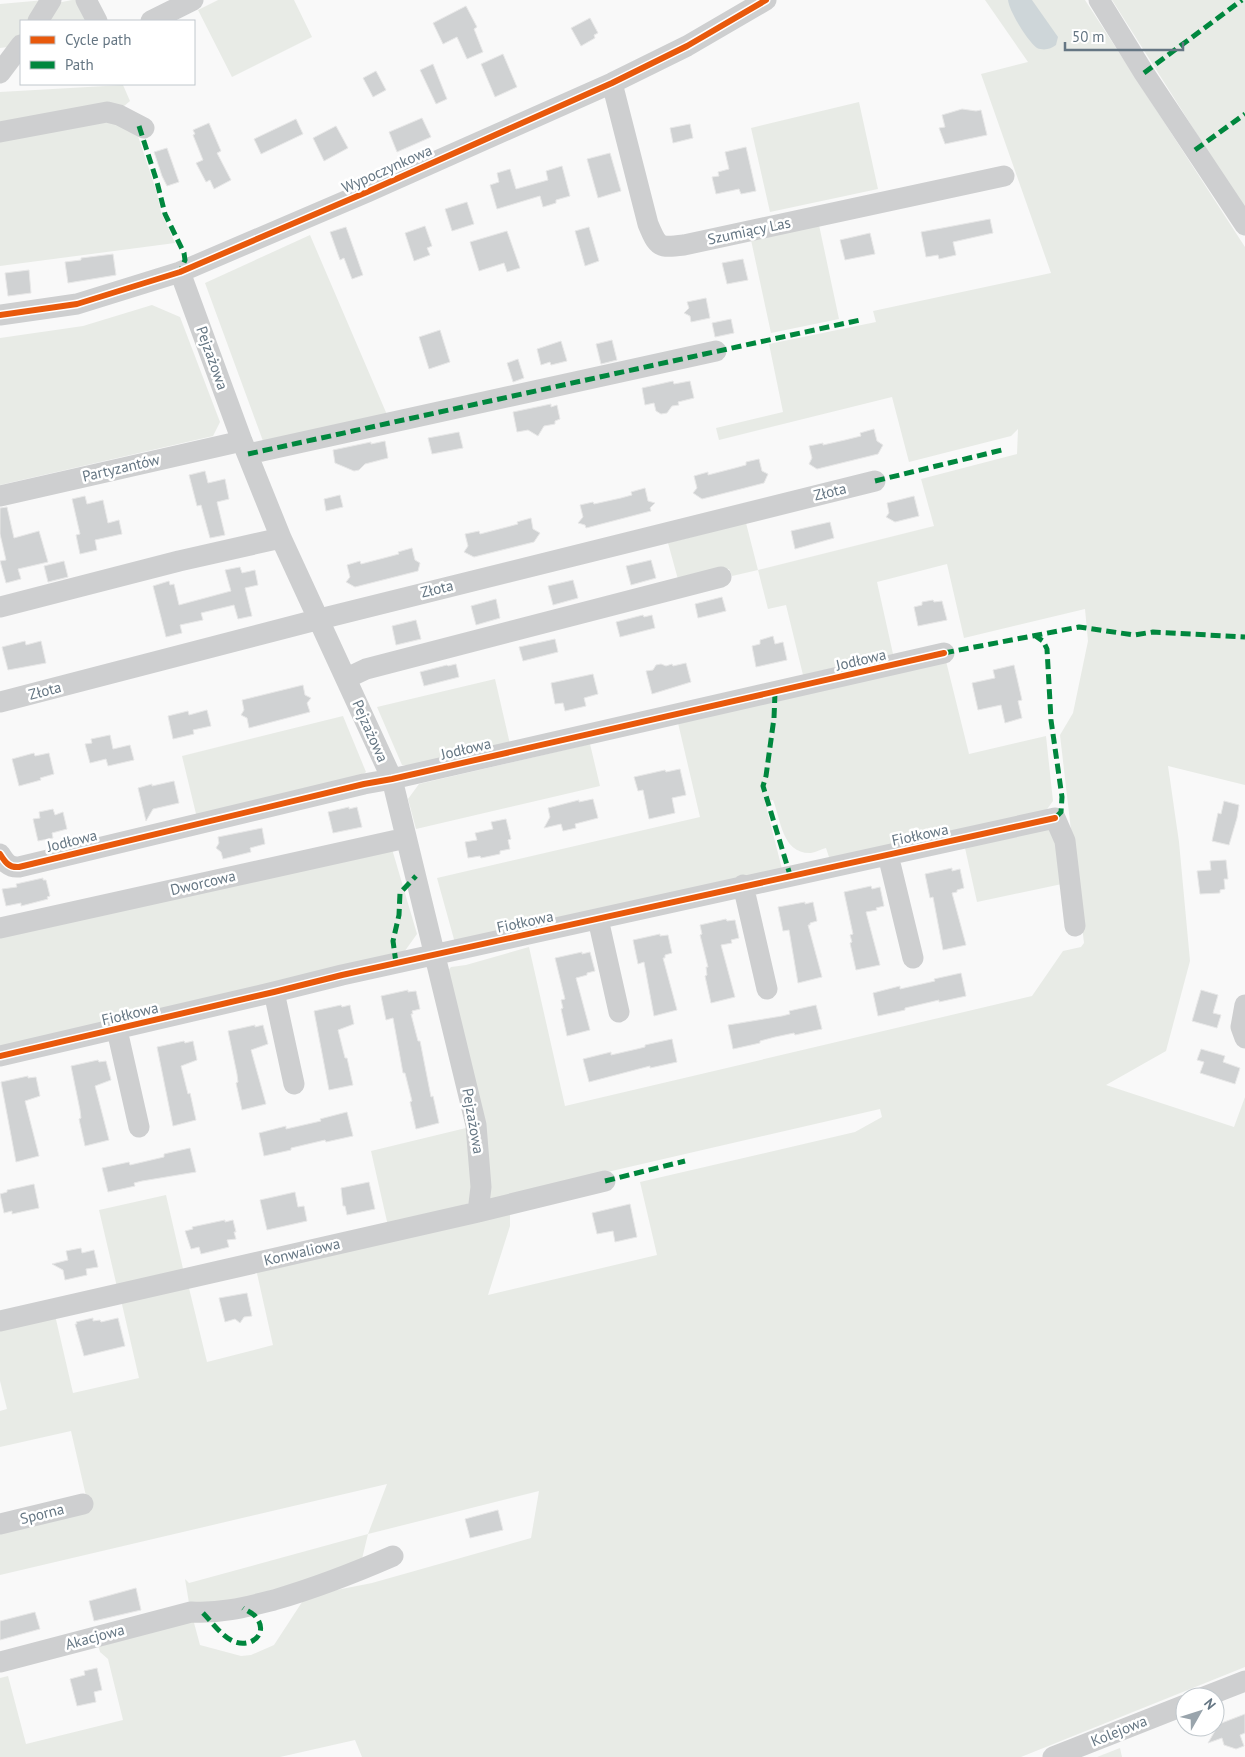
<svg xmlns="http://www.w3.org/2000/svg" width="1245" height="1757" viewBox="0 0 1245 1757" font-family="'PT Sans',sans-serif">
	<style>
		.green { fill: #e8ebe6 }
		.water { fill: #ced6d9 }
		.building { fill: #d0d2d3; stroke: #e8e8e8 }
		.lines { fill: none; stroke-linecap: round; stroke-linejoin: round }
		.minor { stroke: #cecfd0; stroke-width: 21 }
		.quiet { stroke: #00873e; stroke-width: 5; stroke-dasharray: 10 5; stroke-linecap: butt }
		.cycleway-casing { stroke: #fff; stroke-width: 9 }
		.cycleway { stroke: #e8590c; stroke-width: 6 }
		.labels { text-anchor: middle; stroke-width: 5; stroke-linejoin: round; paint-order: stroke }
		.street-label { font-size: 15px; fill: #657683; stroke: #fff }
	</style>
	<rect width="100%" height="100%" fill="#f9f9f9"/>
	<path class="green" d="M45 0 31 21H21V37L15 46 0 48V4Z
		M72 0H84L93 21H43L57 3Z
		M218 0H294L312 37 232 77 198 10Z
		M985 0H1085L1245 247V785L1168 766 1179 842 1190 961 1166 1051 1106 1085 1234 1127 1245 1097V1667L1021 1757H362L355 1740 280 1757H0V1678L8 1676 26 1744 123 1720 108 1659 100 1652 97 1642 193 1619 200 1645 241 1656 251 1655 274 1645 306 1596 372 1583 531 1538 539 1491 368 1534 361 1563 299 1587 190 1609 185 1579 189 1583 368 1534 387 1484 0 1575V1531L89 1509 71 1431 0 1447V1411L7 1409 0 1381V1328L55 1315 73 1393 139 1378 121 1300 188 1284 207 1362 273 1345 256 1269 510 1213V1226L488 1295 657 1255 640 1182 855 1132 882 1117 880 1109 486 1200 446 973 451 967 466 965 529 947 565 1106 1032 996 1063 951 1081 947 1084 943 1060 735 1073 713 1088 641 1085 609 964 638 947 564 877 582 893 654 803 675 786 605 768 609 758 570 732 576 729 569 679 583 668 543 746 523 758 570 934 526 921 479 1017 454 1018 429 1011 436 909 462 892 397 719 440 716 428 783 412 769 344 876 322 873 311 1051 273 981 74 1028 62Z
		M1112 0H1245V210Z
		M123 85 130 101 123 107 0 129V92Z
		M859 102 878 189 770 212 751 128Z
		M115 119 136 130 157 193 161 212 175 243 0 266V137Z
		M819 225 839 319 771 333 751 240Z
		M310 235 388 417 263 441 205 283Z
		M152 305 180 317 220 422 213 436 0 485V338L83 326Z
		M946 661 969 754 1046 736 1053 801 1045 812 830 860 826 848C822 849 816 852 811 853 782 854 781 820 773 800L765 802 782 869 455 943 437 878 700 817 678 723Z
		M495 679 510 744 417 765H402L377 707Z
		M343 716 366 772 356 780 197 818 182 756Z
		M590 744 600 786 416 829 408 799 419 784Z
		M1055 827 1062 884 977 902 965 848Z
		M392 849 417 934 402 955 0 1046V933Z
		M466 1128 477 1201 388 1226 371 1151Z
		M166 1195 184 1273 117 1287 99 1210Z
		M1120 1748 1122 1757H1097Z"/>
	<path class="water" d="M1008 0H1032L1058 37 1056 45C1051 49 1044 51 1037 48 1028 42 1009 11 1008 0Z"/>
	<path class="building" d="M466 6 477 27 474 29 483 52 467 59 457 37 443 44 433 23Z
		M590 18 598 33 594 35 595 38 581 46 571 28Z
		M503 54 517 87 495 97 481 64Z
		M433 64 447 99 436 104 420 70Z
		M376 71 386 90 373 97 363 78Z
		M962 109 976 111 981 110 987 135 945 144 939 128 945 127 942 115Z
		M422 118 431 137 397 152 389 132Z
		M296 119 303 134 261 154 254 139Z
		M209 123 221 151 217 153 231 180 214 189 210 180 206 182 196 163 203 160 193 135 195 134 193 130Z
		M690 124 693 138 673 143 670 128Z
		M336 126 348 148 324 161 313 138Z
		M746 147 756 191 741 194 739 189 716 194 712 177 719 176 718 172 729 169 725 152Z
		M167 148 179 182 167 186 162 176 154 152Z
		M610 153 621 191 598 198 587 159Z
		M562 166 570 196 556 200V203L543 207 540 196 497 209 490 185 499 182 497 173 510 169 516 189 548 180 546 171Z
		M467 202 474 224 452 231 445 209Z
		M990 219 993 233 953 242 956 255 939 259 938 255 926 257 921 232Z
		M425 226 432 246 427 248 430 255 414 261 405 233Z
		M346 227 363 275 352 279 344 258 340 260 330 232Z
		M589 227 599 261 585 266 575 231Z
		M507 231 520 268 507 272 504 263 479 271 470 242Z
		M870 233 875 254 845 260 840 240Z
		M113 254 116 275 68 283 65 262 81 260V258Z
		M743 259 748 280 727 284 722 263Z
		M29 270 31 293 8 296 5 273Z
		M706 298 710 318 691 322 690 316 684 313 689 308 687 302Z
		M731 319 734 333 715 337 712 323Z
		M440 330 450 362 429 369 419 337Z
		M612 340 617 360 601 364 596 344Z
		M561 341 567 361 551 365 550 362 541 365 537 349Z
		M518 359 524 378 513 382 507 363Z
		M673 381 674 384 690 381 694 398 678 402 679 405 672 406 667 413 661 414 656 411 654 403 645 405 642 388Z
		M551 404V407L557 405 560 419 555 421V424L544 426 538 436 528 430 517 432 513 412Z
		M874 429 877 441 883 445 878 454 817 469 809 464 812 458 809 446 823 443V445L845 440 861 436 860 433Z
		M459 432 463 448 432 454 428 438Z
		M385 441 388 458 365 464 359 470 354 471 335 463 333 450 371 442V444Z
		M759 459 762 471 768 474 764 483 702 499 693 493 697 488 694 476 708 472V475L735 468 746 465V462Z
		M205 471 208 483 225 479 229 499 217 502 225 535 210 538 201 505 197 506 189 475Z
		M645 488 648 501 655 503 650 508 651 511 586 528 585 525 578 523 583 517 580 505 593 502 594 504 621 498 632 495 631 492Z
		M340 495 343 507 326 511 324 499Z
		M85 496 87 504 103 500 108 523 119 520 122 534 95 540 97 550 80 554 76 535 80 534 72 499Z
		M914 496 919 516 895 522 886 517 889 513 887 503Z
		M7 507 14 538 39 531 48 562 18 569 21 579 6 583 0 561 6 560 0 534V508Z
		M531 518 533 529 540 533 534 542 474 557 464 552 468 546 465 534 479 531 480 534 507 527 518 524 517 522Z
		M830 522 834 538 795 549 791 531Z
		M412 548 415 560 420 563 418 571 355 587 346 582 350 577 347 565 360 561 361 564 384 558 399 554 398 552Z
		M651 560 656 578 631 585 626 566Z
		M64 561 68 577 48 582 44 566Z
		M240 567 242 573 255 570 258 585 245 588 252 616 238 619 234 605 201 613 203 620 180 625 182 633 166 637 153 586 169 581 170 585 174 584 179 605 231 591 225 570Z
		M573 580 578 598 553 605 548 586Z
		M722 597 726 611 698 618 695 604Z
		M496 599 500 618 476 625 471 606Z
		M933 600 934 602 942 601 947 620 918 626 914 607 922 605V602Z
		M643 615 644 617 652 615 655 628 620 637 616 622Z
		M416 620 421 639 396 645 392 626Z
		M773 636 775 644 783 642 787 660 756 667 752 646 760 644V640Z
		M555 639 558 652 523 661 519 647Z
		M25 641 26 645 41 641 46 663 8 670 2 647Z
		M686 663 691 682 652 694 646 671 653 670 656 665 661 664 666 666 672 664 673 666Z
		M456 664 459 677 424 686 420 672 447 665 448 666Z
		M1014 665 1022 700 1018 701 1022 718 1005 723 1001 705 978 710 972 683 995 678 993 670Z
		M593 674 598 694 584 698 586 706 565 711 563 703 555 704 551 683Z
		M303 685 305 695 311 698 307 703 310 712 249 728 247 718 241 715 244 710 242 700Z
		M207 710 211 726 193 730 194 734 173 739 168 716 188 711 189 715Z
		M110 735 113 749 130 745 134 760 108 766 106 759 90 763 85 744 92 743 91 739Z
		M34 753 35 756 49 753 54 774 40 778 41 780 19 786 12 759Z
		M680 769 686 795 672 798 675 813 649 819 643 790 638 791 634 777 665 770 666 772Z
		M174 781 179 803 153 809 146 821 138 788 152 784V786Z
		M593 799 598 818 575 824 576 828 563 831 561 824 544 828 550 817 548 808 579 800V802Z
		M1224 801 1239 805 1237 818 1229 845 1212 841 1218 813 1221 814Z
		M349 807V809L357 807 362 827 333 833 328 812Z
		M53 809 55 815 63 812 67 829 52 833 53 838 38 841 33 819 40 818 39 812Z
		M506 819 511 839 508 840 510 849 500 851V854L481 858 480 856 468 858 465 842 477 840 475 833 493 829 491 822Z
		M262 828 265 844 250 848 251 852 223 859 221 852 216 848 219 843 218 837Z
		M1226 860 1228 879H1224L1225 889 1220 890V893L1200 894 1197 871 1211 870 1210 861Z
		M952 868V871L960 869 964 888 957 890V892L952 893 966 945 943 950 933 897 930 898 925 874Z
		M43 878V880H46L50 896 47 897 48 899 21 906V903L6 906 2 889 17 887 16 884Z
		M871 886 872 889 880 887 884 906 876 908 877 910 866 912 880 965 856 970 850 943 852 942 850 935 853 934 844 892Z
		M805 902V904L813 902 817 921 810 923V925H808L822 977 798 983 789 930 783 931 778 907Z
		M726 919 727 921 735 920 739 938 731 940 732 943 721 945 735 997 711 1003 705 976 707 975 706 967H708L700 935 702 934 700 925Z
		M660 934V936L668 935 672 953 665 955V958H663L677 1010 654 1016 644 962 638 964 633 940Z
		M582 952V954L590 952 595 971 587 973V975L576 978 590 1030 567 1036 561 1009 563 1008 561 1000 565 999 555 958Z
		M961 973 966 996 939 1002V1000L905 1008V1010L878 1016 873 993 900 986V989L935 981 934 979Z
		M408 990V992L416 991 420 1009 412 1011 413 1014H411L418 1041H420L431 1097 433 1096 439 1123 416 1129 410 1102 412 1101 405 1073H403L393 1018 386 1020 381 996Z
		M1201 990 1218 995 1213 1013 1221 1015 1217 1028 1192 1021Z
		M341 1005 342 1007 350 1005 354 1024 338 1030 345 1058H347L353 1085 329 1090 314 1011Z
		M816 1005 822 1029 795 1035 794 1033 775 1037 760 1041V1043L733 1049 728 1025 782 1016 790 1014 789 1011Z
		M255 1025V1027L263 1025 268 1044 251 1050 266 1104 242 1110 236 1083 238 1082 237 1074 228 1031Z
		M672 1039 677 1062 650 1068V1066L589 1082 583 1059 611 1052V1055L637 1049 645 1047V1045Z
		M184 1041 185 1043 193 1041 197 1060 181 1066 188 1094 190 1093 196 1120 173 1126 157 1047Z
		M1201 1049 1225 1056 1223 1062 1240 1068 1235 1084 1200 1073 1204 1062 1197 1060Z
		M98 1060 99 1062 106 1061 111 1080 95 1086 109 1140 85 1146 79 1119 81 1118 80 1110 71 1066Z
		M28 1076V1078L36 1077 40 1096 25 1101 39 1156 16 1162 1 1082Z
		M347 1112 353 1136 326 1142 325 1140 291 1148V1150L264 1156 259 1133 286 1126V1129L321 1121 320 1119Z
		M190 1148 196 1172 142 1181 134 1183 135 1186 108 1192 102 1168 129 1162 130 1165 164 1157V1154Z
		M369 1182 375 1209 347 1215 345 1206H343L341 1188Z
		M34 1184 39 1208 12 1214V1211L4 1213 0 1194 7 1192V1190Z
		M295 1192 298 1207 304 1206 307 1221 267 1230 260 1200Z
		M630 1204 637 1237 615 1242 613 1231 597 1234 592 1213Z
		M225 1220V1222L233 1220 236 1232H234L236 1239 227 1240 229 1247 201 1254 199 1247 191 1249 185 1231 193 1229 192 1227Z
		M81 1248 82 1253 94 1250 98 1267 86 1269 87 1275 65 1280 63 1270 52 1264 68 1260 66 1251Z
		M247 1293 252 1316 244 1317 240 1323 235 1319 225 1322 219 1298Z
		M93 1318V1321L100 1320 101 1322 118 1318 125 1346 84 1356 75 1324H77L76 1322Z
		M498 1510 503 1530 470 1538 465 1519Z
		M136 1588 141 1610 94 1621 89 1601Z
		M35 1612 40 1629 0 1640V1621Z
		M97 1668 102 1690 94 1692 96 1702 77 1706 70 1679 85 1675 84 1671Z
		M1245 1714V1733L1240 1735 1244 1746 1236 1749 1224 1745 1222 1738 1208 1743 1219 1724Z"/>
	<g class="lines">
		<path class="minor" d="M86 0 97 21
			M1099 0 1144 73 1245 225
			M38 21 51 0
			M151 21 193 0
			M0 73 21 45
			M612 83 648 224C658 248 659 248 684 245L1004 176
			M0 132 107 112 119 115 144 128
			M180 272 242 441 281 538 392 779 476 1125 481 1187 478 1212
			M0 315 77 304 180 272 367 192 612 83 687 46 766 0
			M248 454 716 351
			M0 496 242 441
			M0 607 179 561 281 538
			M347 678 366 669 721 577
			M0 702 320 619 875 481
			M0 854C5 862 9 868 19 867L364 784 392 779 944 653
			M888 855 913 958
			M743 885 767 989
			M598 919 619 1012
			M0 928 406 838
			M274 992 294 1084
			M1245 1005 1241 1027 1245 1038
			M117 1030 139 1127
			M0 1056 274 992 342 975 1055 818 1065 841 1075 926
			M0 1321 478 1212 605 1181
			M0 1524 83 1504
			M0 1662 191 1612C220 1614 246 1607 274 1600 315 1588 354 1573 393 1556
			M1204 1697 1245 1681
			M1053 1757 1185 1705"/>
		<path class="quiet" d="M1144 73 1242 0
			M139 126 157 182 165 214 184 253 185 260 180 272
			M1195 150 1245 114
			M248 454 860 320
			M875 481 1002 450
			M1034 635 1043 641 1047 649 1051 720 1062 797 1061 812 1055 818
			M944 653 1079 627 1134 635 1153 632 1245 637
			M775 693 774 718 766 776 763 786 790 875
			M396 963 393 941 399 915 400 893 416 876
			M605 1181 685 1161
			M203 1613C212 1622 222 1637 235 1642 252 1648 269 1633 256 1617 253 1613 247 1611 243 1608"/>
		<g class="cycleway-casing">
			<path id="cycleway" d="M0 315 77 304 180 272 367 192 612 83 687 46 766 0
				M0 854C5 862 9 868 19 867L364 784 392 779 944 653
				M0 1056 274 992 342 975 1055 818"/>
		</g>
		<use href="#cycleway" class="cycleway"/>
	</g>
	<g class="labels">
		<g class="street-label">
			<text transform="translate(387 169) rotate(-24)" y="5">Wypoczynkowa</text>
			<text transform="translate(749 231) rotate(-12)" y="5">Szumiący Las</text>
			<text transform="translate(212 358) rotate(70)" y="5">Pejzażowa</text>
			<text transform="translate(121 468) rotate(-13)" y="5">Partyzantów</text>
			<text transform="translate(830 492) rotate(-14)" y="5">Złota</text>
			<text transform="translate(437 589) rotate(-14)" y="5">Złota</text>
			<text transform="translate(861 660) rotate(-13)" y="5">Jodłowa</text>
			<text transform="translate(45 691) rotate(-15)" y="5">Złota</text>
			<text transform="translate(370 731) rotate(66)" y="5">Pejzażowa</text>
			<text transform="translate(466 749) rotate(-13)" y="5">Jodłowa</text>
			<text transform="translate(920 835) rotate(-12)" y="5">Fiołkowa</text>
			<text transform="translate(72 841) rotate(-14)" y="5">Jodłowa</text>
			<text transform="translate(203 883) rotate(-13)" y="5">Dworcowa</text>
			<text transform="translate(525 922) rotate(-12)" y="5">Fiołkowa</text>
			<text transform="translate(130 1014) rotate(-13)" y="5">Fiołkowa</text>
			<text transform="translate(473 1121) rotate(80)" y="5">Pejzażowa</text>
			<text transform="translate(302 1252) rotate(-13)" y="5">Konwaliowa</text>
			<text transform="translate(42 1514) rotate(-14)" y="5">Sporna</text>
			<text transform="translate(95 1637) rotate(-15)" y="5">Akacjowa</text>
			<text transform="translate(1119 1731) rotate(-22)" y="5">Kolejowa</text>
		</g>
	</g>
	<rect x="20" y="20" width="175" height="65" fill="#ffffff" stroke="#c1c8cd"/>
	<rect x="30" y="36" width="25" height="8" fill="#e8590c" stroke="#c1c8cd"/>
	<text x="65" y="45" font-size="15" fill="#657683">Cycle path</text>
	<rect x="30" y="61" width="25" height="8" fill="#00873e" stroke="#c1c8cd"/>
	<text x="65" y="70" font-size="15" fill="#657683">Path</text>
	<g transform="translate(1200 1712) rotate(51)"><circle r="24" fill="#ffffff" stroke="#c1c8cd"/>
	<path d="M0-4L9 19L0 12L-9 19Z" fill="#99a4ac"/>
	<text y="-8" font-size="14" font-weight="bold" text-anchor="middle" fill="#657683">N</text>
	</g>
	<path d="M1065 42v8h118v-8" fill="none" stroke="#657683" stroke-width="2.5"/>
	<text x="1072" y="42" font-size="15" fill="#657683" stroke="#ffffff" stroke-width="4" paint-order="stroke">50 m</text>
</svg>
